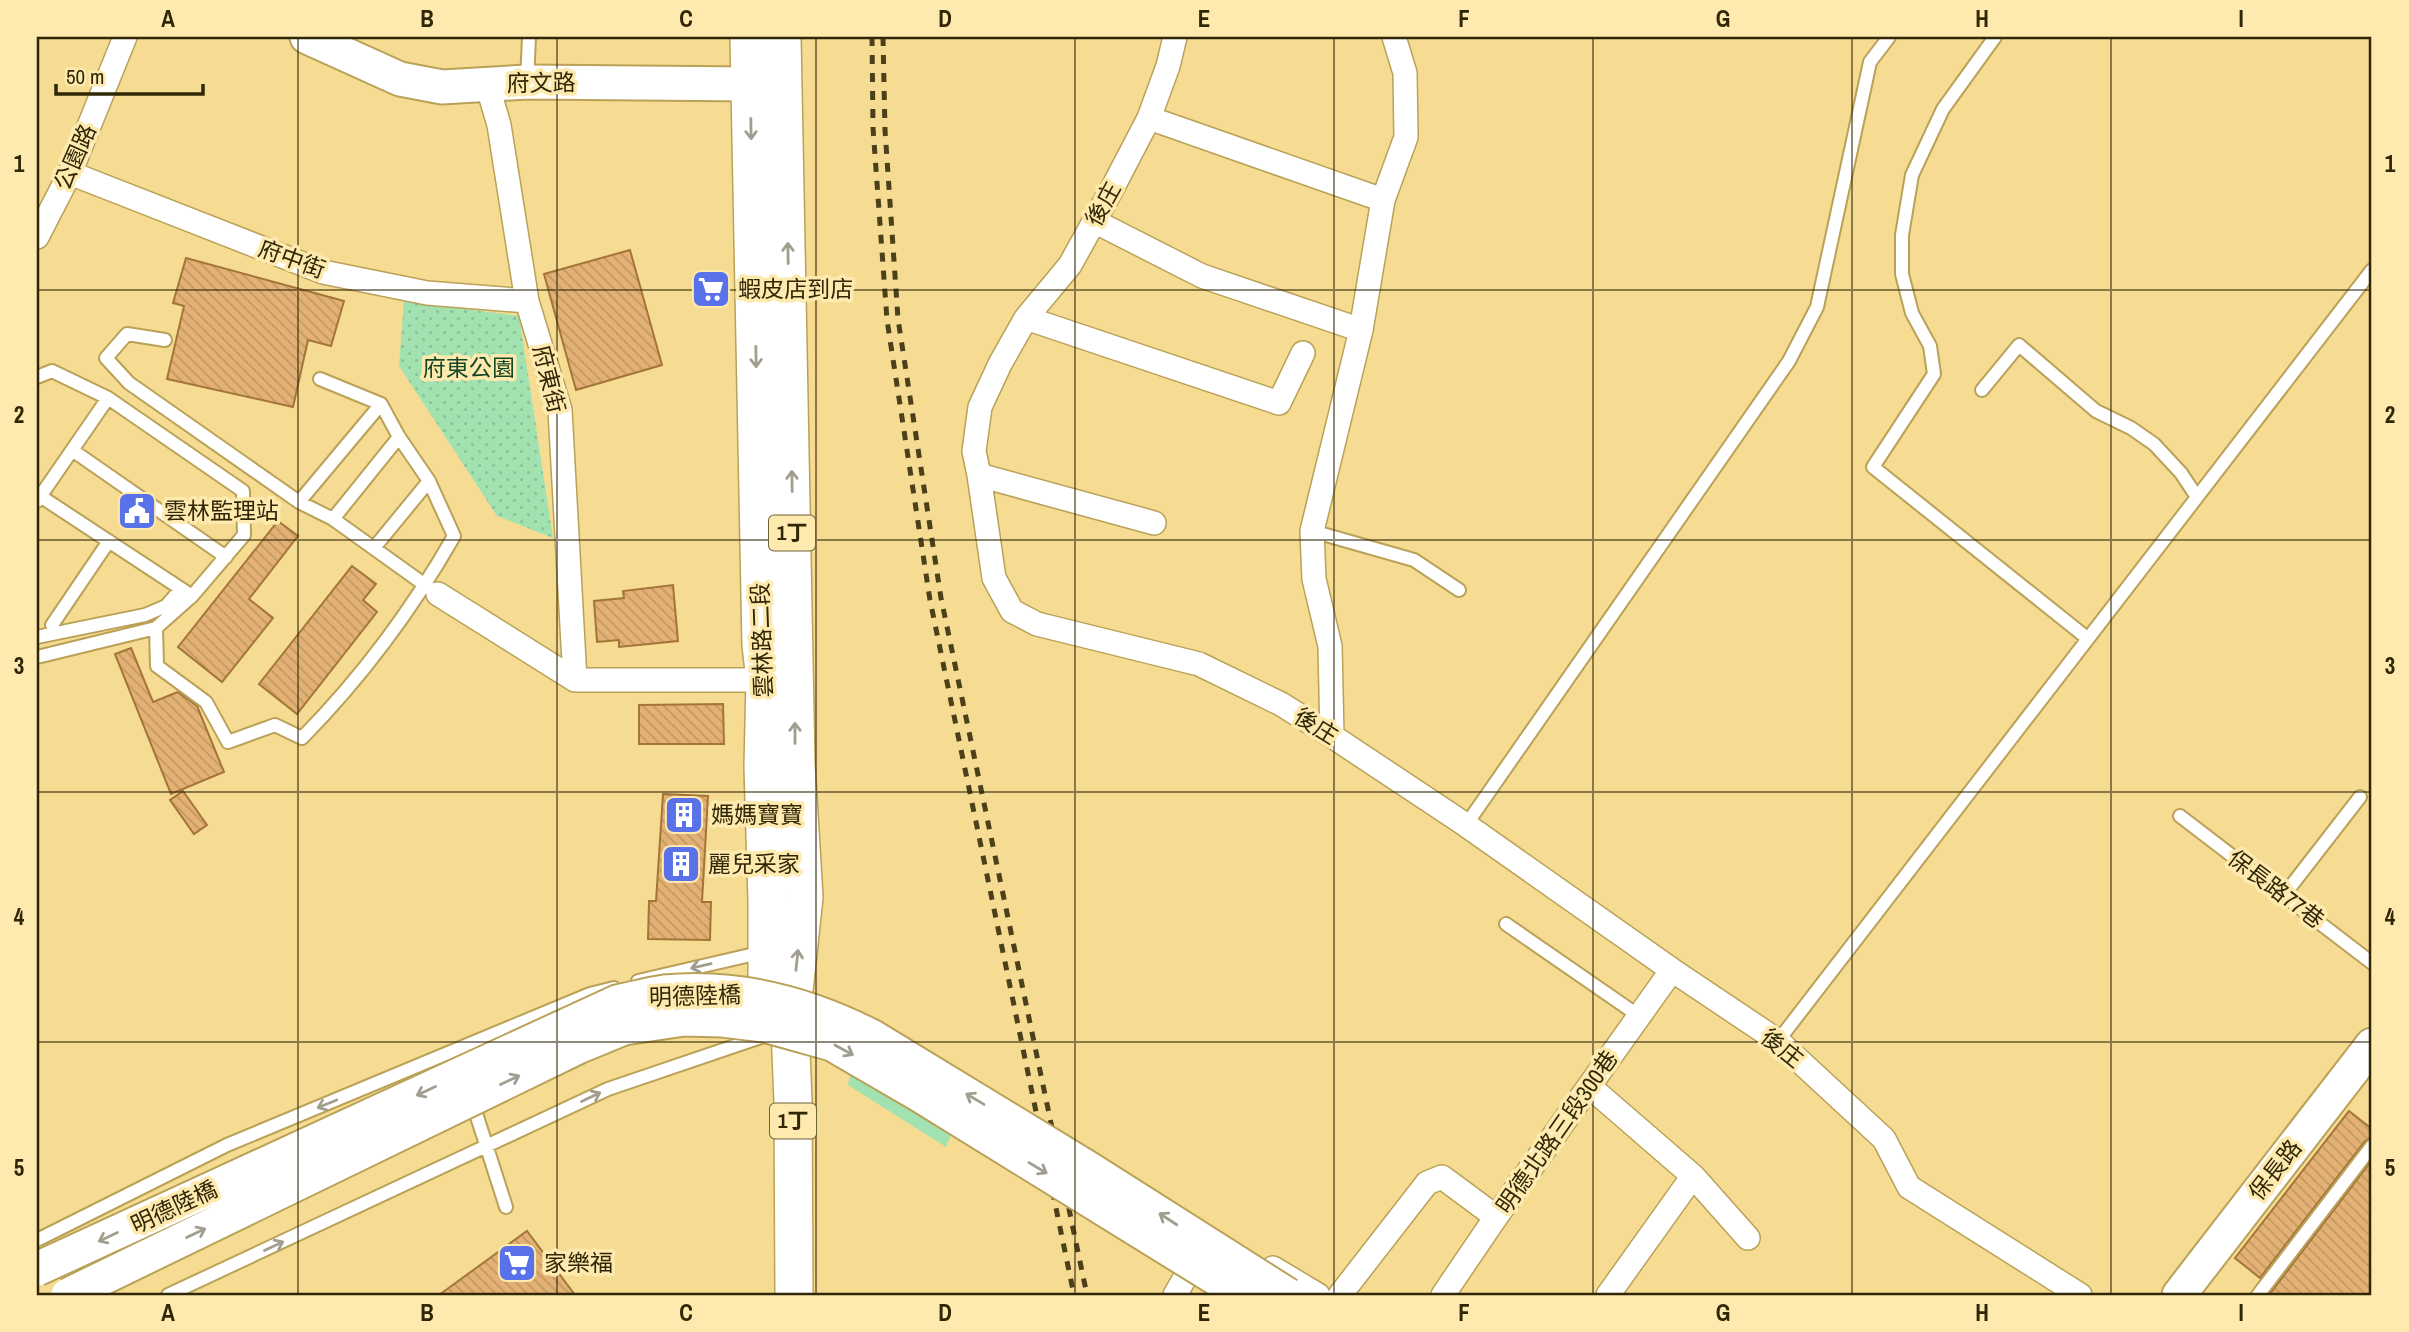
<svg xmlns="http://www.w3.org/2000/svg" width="2409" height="1332" viewBox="0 0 2409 1332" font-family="'Archivo Narrow','Noto Sans TC',sans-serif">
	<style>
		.grass { fill: #a2e2b1 }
		.park { fill: url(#park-dots) }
		.building { fill: url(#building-back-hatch); stroke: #a47538; stroke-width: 2 }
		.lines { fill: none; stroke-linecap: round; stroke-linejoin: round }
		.lane-casing { stroke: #baa158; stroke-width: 16 }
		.street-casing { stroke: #baa158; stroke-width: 26 }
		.secondary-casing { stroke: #baa158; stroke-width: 37 }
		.primary-casing { stroke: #baa158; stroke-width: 40 }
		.lane { stroke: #fff; stroke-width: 12 }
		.street { stroke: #fff; stroke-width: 23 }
		.secondary { stroke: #fff; stroke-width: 33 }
		.primary { stroke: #fff; stroke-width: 37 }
		.rail { stroke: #4b401a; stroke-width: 5; stroke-dasharray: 9 9; stroke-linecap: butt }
		.secondary-bridge-casing { stroke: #baa158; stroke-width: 37; stroke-linecap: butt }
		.secondary-bridge { stroke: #fff; stroke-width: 33 }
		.oneway { stroke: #a29e8f }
		.grid { fill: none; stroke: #302707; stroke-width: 2; stroke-opacity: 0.55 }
		.labels { text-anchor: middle; stroke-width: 7; stroke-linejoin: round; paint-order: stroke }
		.shield { fill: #feeaaf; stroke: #6e6239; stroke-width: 2 }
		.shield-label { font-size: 21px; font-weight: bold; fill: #302707 }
		.street-label { font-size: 23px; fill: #302707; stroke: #feeaaf }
		.poi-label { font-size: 23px; fill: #302707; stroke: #feeaaf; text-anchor: start }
		.park-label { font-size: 23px; fill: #144726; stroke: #feeaaf }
		.neatline { fill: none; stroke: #302707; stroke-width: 2.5 }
		.grid-label { font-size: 23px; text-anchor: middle; font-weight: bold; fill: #302707 }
	</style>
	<defs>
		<pattern id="park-dots" width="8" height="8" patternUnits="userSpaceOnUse" patternTransform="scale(1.75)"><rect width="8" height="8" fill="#a2e2b1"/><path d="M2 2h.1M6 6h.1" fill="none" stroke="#8cc297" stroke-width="1.8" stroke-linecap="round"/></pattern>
		<pattern id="building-back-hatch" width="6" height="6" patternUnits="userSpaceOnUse" patternTransform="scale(1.75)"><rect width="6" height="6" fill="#e3b174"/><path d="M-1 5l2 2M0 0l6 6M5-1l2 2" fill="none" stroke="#c39863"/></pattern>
	</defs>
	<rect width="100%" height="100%" fill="#f6dc92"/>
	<path class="grass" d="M860 1023 971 1088 946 1147 848 1085Z"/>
	<path class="park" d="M404 301 519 316 553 538 497 516 399 366Z"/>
	<path class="building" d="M630 250 662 365 576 390 544 274Z
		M186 258 344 301 331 346 308 340 293 407 167 379 184 306 173 303Z
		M278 521 298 536 249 599 273 618 222 682 178 647Z
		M352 566 376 584 363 600 377 612 297 714 259 684Z
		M673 585 678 641 619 647V640L597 642 594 601 624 598 623 591Z
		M131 648 153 702 178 692 197 706 224 772 171 794 115 654Z
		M723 704 724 744H639V705Z
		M183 791 207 825 194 834 170 800Z
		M663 794 708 796 702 902H711L710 940 648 939 649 901H656Z
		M2349 1111 2372 1129V1137L2365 1141 2260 1278 2235 1258Z
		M2372 1160V1295H2269Z
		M527 1231 575 1295H439Z"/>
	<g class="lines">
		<g class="lane-casing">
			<path id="lane" d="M1995 37 1943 109 1912 175 1902 235V274L1912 313 1930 346 1934 374 1873 467 2087 638
				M527 82 529 37
				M165 340 127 334 106 358 129 383 299 502 333 519 432 590
				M37 377 52 371 108 398 243 491 244 535 192 596 156 628 37 657
				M1982 390 2019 345 2096 411 2131 428 2154 444 2181 473 2197 497
				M72 450 226 557
				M40 496 192 596
				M37 501 108 398
				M299 502 381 404
				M333 519 399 437
				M1312 531 1414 560 1459 590
				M374 548 429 481
				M156 628 157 666 206 702 228 742 275 725 302 738C361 678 413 608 454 536L429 481 399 437 381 404 320 379
				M55 632 52 625 109 541
				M37 637 145 615 166 606 181 589
				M2180 816 2372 963
				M1466 825 1789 361 1817 307 1870 62 1889 37
				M2284 895 2360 797
				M1506 924 1639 1016
				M638 981 763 952
				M1778 1041 2372 270
				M472 1101 506 1207
				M37 1240 227 1145 590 994 614 988
				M168 1295 608 1089 767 1035
				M2258 1295 2372 1146"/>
		</g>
		<g class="street-casing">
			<path id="street" d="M1175 37 1168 66 1149 118 1112 189 1070 265 1026 318 1000 364 980 407 974 451 979 475 994 578 1012 611 1037 624 1199 664 1281 704 1332 736 1466 825 1672 970 1778 1041 1884 1139 1909 1187 2080 1295
				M487 84 499 125 527 301 560 410 575 680
				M1149 118 1383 200
				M70 173 323 272 427 293 527 301
				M1094 221 1202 276 1361 330
				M37 237 70 173 125 37
				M1026 318 1279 403 1303 353
				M979 475 1154 523
				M438 594 575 680H778
				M1332 736 1330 646 1314 579 1312 531 1361 330 1383 200 1406 137 1405 73 1394 37
				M1589 1086 1693 1176 1748 1238
				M1273 1268 1318 1295
				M1175 1295 1199 1253
				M1340 1295 1427 1183 1442 1177 1496 1217
				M1443 1295 1496 1217 1672 970
				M1608 1295 1693 1176"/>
		</g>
		<g class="secondary-casing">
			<path id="secondary" d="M307 37 400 79 442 87 527 82 751 84 775 82
				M2179 1295 2372 1045"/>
		</g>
		<g class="primary-casing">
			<path id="primary" d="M749 37 761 645 765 680 763 767 767 901V981L790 1028 793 1102 794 1295
				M782 37 796 765 804 897 790 1028"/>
		</g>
		<use href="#lane" class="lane"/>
		<use href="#street" class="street"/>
		<use href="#secondary" class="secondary"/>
		<use href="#primary" class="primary"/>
		<path class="rail" d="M872 37 873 128 887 320 930 600 1074 1295
			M883 37 885 130 898 319 941 598 1087 1295"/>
		<g class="secondary-bridge-casing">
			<path id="secondary-bridge" d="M37 1269 617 1002C632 999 648 994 664 992 739 985 807 1003 873 1037L1088 1168 1288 1295
				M68 1295 578 1047 624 1028 684 1019 722 1020 764 1025 832 1044 918 1094 1243 1295"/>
		</g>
		<use href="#secondary-bridge" class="secondary-bridge"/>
	</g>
	<defs><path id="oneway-shaft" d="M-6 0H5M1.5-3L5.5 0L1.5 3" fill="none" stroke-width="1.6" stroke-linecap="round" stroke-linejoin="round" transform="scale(1.75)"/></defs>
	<g class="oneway">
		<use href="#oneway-shaft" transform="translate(751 129) rotate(89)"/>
		<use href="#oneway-shaft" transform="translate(788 253) rotate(-91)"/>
		<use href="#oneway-shaft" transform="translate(756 357) rotate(89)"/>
		<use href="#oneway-shaft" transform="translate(792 481) rotate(-91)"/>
		<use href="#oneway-shaft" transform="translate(795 733) rotate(-90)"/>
		<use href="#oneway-shaft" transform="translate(797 960) rotate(-84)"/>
		<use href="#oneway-shaft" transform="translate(701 966) rotate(167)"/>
		<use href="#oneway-shaft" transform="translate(844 1050) rotate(29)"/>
		<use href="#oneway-shaft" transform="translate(510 1080) rotate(-26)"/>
		<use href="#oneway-shaft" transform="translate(426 1091) rotate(155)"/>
		<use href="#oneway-shaft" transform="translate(591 1097) rotate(-25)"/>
		<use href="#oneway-shaft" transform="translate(975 1099) rotate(-149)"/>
		<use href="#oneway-shaft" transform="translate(327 1104) rotate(158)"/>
		<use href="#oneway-shaft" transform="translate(1038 1168) rotate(31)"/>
		<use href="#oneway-shaft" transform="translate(1168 1219) rotate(-147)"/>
		<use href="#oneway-shaft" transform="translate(196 1233) rotate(-26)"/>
		<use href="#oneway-shaft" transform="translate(108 1237) rotate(155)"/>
		<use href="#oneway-shaft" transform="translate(274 1246) rotate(-25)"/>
	</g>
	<path class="grid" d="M298 37V1295M557 37V1295M816 37V1295M1075 37V1295M1334 37V1295M1593 37V1295M1852 37V1295M2111 37V1295M37 290H2372M37 540H2372M37 792H2372M37 1042H2372"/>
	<defs>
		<g id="supermarket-square" transform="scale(2.0125)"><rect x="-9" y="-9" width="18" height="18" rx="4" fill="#5a72e9" stroke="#feeaaf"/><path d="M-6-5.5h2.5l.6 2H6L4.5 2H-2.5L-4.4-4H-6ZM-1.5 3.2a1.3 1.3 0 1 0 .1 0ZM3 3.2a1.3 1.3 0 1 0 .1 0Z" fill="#fff"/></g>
		<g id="civic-square" transform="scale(2.0125)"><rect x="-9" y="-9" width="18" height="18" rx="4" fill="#5a72e9" stroke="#feeaaf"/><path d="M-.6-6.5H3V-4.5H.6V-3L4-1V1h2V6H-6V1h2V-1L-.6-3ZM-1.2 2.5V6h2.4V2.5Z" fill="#fff"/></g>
		<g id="building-square" transform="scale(2.0125)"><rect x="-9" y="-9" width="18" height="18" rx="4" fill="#5a72e9" stroke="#feeaaf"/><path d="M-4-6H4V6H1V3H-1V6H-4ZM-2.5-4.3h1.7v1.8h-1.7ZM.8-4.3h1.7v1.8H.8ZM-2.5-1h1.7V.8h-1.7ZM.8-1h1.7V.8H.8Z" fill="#fff"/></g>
	</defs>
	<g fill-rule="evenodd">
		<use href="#supermarket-square" x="711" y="289"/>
		<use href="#civic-square" x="137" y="511"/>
		<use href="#building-square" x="684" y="815"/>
		<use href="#building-square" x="681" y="864"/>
		<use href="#supermarket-square" x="517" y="1263"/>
	</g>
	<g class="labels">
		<g class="shield">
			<rect x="769" y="515.5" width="46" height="35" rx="5"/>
			<rect x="770" y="1103.5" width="46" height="35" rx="5"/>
		</g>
		<g class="shield-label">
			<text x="792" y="540">1丁</text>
			<text x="793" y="1128">1丁</text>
		</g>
		<g class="street-label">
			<text transform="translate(541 83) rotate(-1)" y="8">府文路</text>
			<text transform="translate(75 157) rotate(-66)" y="8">公園路</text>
			<text transform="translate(1103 204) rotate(-61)" y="8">後庄</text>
			<text transform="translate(292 259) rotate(20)" y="8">府中街</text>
			<text transform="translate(549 379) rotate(76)" y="8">府東街</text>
			<text transform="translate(762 640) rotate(-92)" y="8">雲林路二段</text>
			<text transform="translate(1316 726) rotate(32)" y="8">後庄</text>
			<text transform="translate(2276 889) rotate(37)" y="8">保長路77巷</text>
			<text transform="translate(695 996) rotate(-2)" y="8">明德陸橋</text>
			<text transform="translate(1782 1048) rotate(39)" y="8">後庄</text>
			<text transform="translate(1557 1132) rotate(-55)" y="8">明德北路三段300巷</text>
			<text transform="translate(2275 1170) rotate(-52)" y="8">保長路</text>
			<text transform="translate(174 1207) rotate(-25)" y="8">明德陸橋</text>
		</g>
		<g class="poi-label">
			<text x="738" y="297">蝦皮店到店</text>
			<text x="164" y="519">雲林監理站</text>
			<text x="711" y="823">媽媽寶寶</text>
			<text x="708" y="872">麗兒采家</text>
			<text x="544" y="1271">家樂福</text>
		</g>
		<g class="park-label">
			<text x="469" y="376">府東公園</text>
		</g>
	</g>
	<rect width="2409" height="1332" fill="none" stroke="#feeaaf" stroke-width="77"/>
	<path d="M56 84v10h147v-10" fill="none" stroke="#302707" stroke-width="3.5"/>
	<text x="66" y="84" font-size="21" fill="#302707" stroke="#feeaaf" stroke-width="5" paint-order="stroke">50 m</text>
	<rect x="38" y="38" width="2332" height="1256" class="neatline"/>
	<g class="grid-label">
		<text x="168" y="27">A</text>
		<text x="427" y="27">B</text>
		<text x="686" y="27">C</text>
		<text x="945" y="27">D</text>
		<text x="1204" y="27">E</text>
		<text x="1464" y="27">F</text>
		<text x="1723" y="27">G</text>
		<text x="1982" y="27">H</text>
		<text x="2241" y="27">I</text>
		<text x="19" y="172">1</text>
		<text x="2390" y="172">1</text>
		<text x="19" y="423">2</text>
		<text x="2390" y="423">2</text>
		<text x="19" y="674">3</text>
		<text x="2390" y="674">3</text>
		<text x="19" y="925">4</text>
		<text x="2390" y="925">4</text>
		<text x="19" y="1176">5</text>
		<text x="2390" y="1176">5</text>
		<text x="168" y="1321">A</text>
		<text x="427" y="1321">B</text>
		<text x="686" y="1321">C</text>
		<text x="945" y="1321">D</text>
		<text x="1204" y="1321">E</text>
		<text x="1464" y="1321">F</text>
		<text x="1723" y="1321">G</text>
		<text x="1982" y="1321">H</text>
		<text x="2241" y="1321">I</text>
	</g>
</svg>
